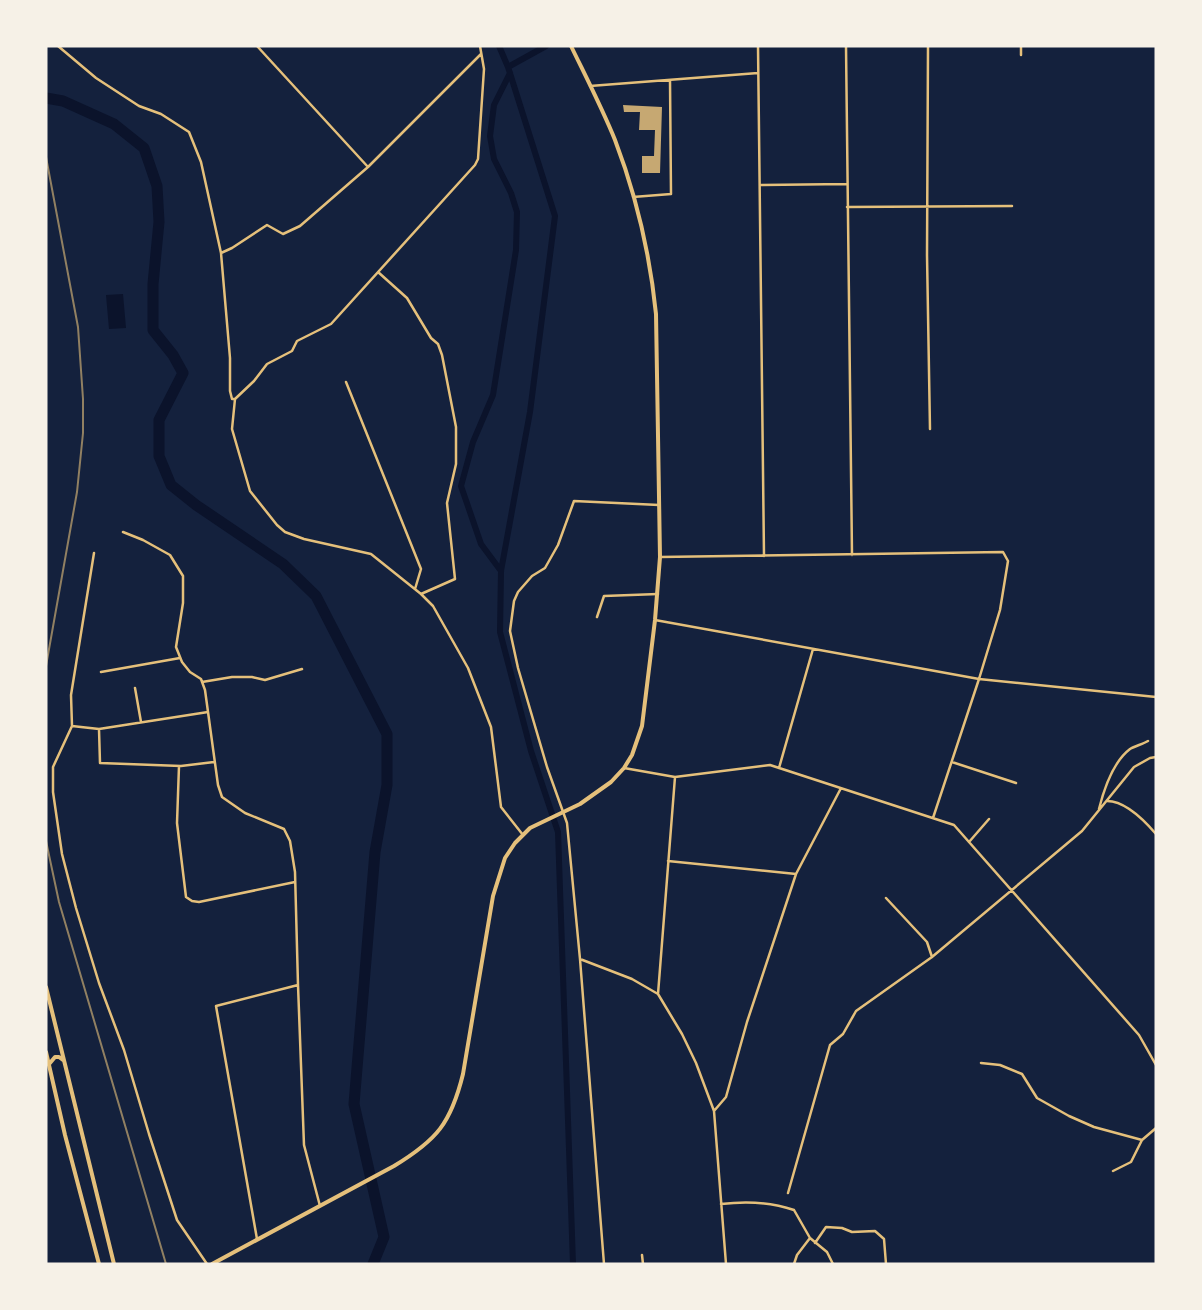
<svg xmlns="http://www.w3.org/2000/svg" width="1202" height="1310" viewBox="0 0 1202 1310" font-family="'Source Sans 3',sans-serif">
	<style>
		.water { fill: #0b132b }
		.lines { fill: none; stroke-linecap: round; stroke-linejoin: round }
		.canal { stroke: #0b132b; stroke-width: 6 }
		.river { stroke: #0b132b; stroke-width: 11 }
		.building { fill: #c6a872 }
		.minor { stroke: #e5c07b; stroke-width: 2.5 }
		.primary { stroke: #e5c07b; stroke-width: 4 }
		.rail { stroke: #918062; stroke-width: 2 }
	</style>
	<rect width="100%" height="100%" fill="#14213d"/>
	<path class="water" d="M123 294 126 328 109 329 106 295Z"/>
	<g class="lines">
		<path class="canal" d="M499 46 508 67 555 216 530 412 501 571 500 632 531 751 558 832 573 1264
			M508 67 546 46
			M501 571 481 544 461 486 473 442 493 395 516 250 517 212 511 193 494 159 490 136 494 105 510 73"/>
		<path class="river" d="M46 98 63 101 114 124 144 148 157 186 159 222 153 284V330L173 355 183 373 159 420V456L171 485 196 505 283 564 316 596 387 734V785L375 852 354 1104 384 1237 373 1264"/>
	</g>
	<path class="building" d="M623 105 662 107 660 173H642V156H654L655 130H639L640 112H624Z"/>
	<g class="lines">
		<path class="minor" d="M58 46 96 78 139 106 161 114 189 132 201 162 221 253 230 358V391L232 399H235
			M257 46 368 167
			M758 46 764 556
			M846 46 852 555
			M928 46 927 255 930 429
			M1021 55V46
			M590 86 758 73
			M760 185 847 184
			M633 197 671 194 670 80
			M847 207 1012 206
			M221 253 232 248 267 225 283 234 300 226 368 167 481 54
			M378 272 407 298 431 338 438 344 442 355 456 427V464L447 503 455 579 421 594
			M346 382 421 569 415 589
			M235 399 232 429 250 491 277 525 285 532 304 539 371 554 421 594 433 606 468 668 491 727 501 807 523 835
			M235 399 254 381 267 364 292 351 297 341 331 324 475 165 478 159 484 69 480 46
			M123 532 143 540 170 555 183 576V603L176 647 182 662 190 672 201 679 205 690 218 785 222 797 245 813 284 829 290 841 295 872 298 985 216 1006 257 1239
			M94 553 71 695 72 726 53 767V792L62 854 76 908 99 983 124 1050 149 1134 177 1220 207 1264
			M660 557 1003 552 1008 561 1000 610 979 679 933 818
			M597 617 604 596 658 594
			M655 620 979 679 1156 697
			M101 672 180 658
			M202 682 232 677H252L265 680 302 669
			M135 688 141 722
			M208 712 99 729 100 763 181 766 214 762
			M72 726 99 729
			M952 762 1016 783
			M179 766 177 823 186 897 192 901 199 902 295 882
			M624 768 675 777 770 765 954 825 1139 1035 1156 1065
			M779 768 813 649
			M1107 801C1125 801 1144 820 1156 834
			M1099 809C1104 789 1113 762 1130 749 1135 746 1143 744 1148 741
			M969 842 989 819
			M668 861 796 874
			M886 898 927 942 932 957
			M580 959 632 979 658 994 682 1034 696 1063 714 1111
			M298 985 304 1145 320 1206
			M658 994 675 777
			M981 1063 1000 1065 1022 1074 1037 1098 1069 1116 1094 1127 1142 1140
			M1113 1171 1131 1162 1142 1140 1156 1128
			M788 1193 830 1045 843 1034 856 1011 932 957 1082 831 1134 767 1150 758 1156 757
			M721 1204C746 1201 771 1202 794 1210L810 1238 827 1252 833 1264
			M815 1243 826 1227 842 1228 852 1232 875 1231 884 1239 886 1264
			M642 1255 643 1264
			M604 1264 580 959 567 823 547 767 518 668 510 631 514 601 518 592 532 576 545 568 558 545 574 501 659 505
			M726 1264 714 1111 726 1097 747 1022 796 874 840 790
			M794 1264 797 1255 810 1238"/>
		<path class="primary" d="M46 987 114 1264
			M46 1052 65 1135 99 1264
			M50 1063 55 1057H59L63 1060
			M212 1264 394 1166C437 1140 451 1123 463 1074L493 896 505 858 515 843 530 828 580 804 611 782 624 768 632 755 642 726 655 620 660 557 656 314C650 255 636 195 615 140 602 108 586 77 571 46"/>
		<path class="rail" d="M46 157 78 327 83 399V433L77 492 46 666
			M46 841 59 902 166 1264"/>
	</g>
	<rect width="1202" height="1310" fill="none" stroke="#f6f1e7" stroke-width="95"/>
</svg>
